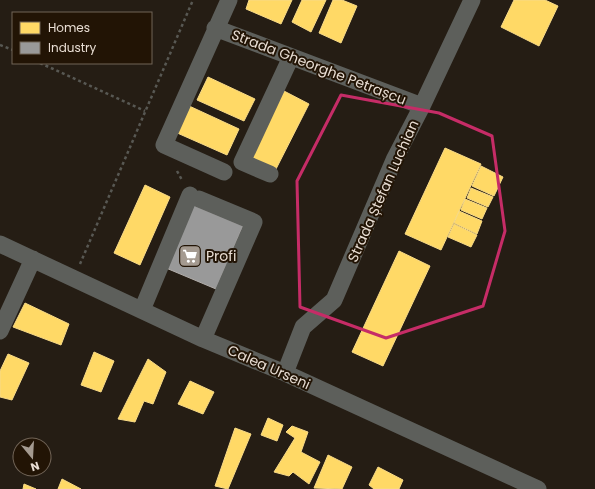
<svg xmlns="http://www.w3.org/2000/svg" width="595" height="489" viewBox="0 0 595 489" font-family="Poppins,sans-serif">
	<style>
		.homes { fill: #ffd966; stroke: #f8da87 }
		.industry { fill: #999; stroke: #b1adaa }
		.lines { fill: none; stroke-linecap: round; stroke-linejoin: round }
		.path { stroke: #585853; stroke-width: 2.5; stroke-dasharray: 3 3; stroke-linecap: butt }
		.minor { stroke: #5d5f5b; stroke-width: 17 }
		.marked { fill: none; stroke: #c62c67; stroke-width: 3; stroke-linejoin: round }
		.labels { text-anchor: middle; stroke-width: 4; stroke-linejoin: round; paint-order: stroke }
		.street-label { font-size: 14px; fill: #e8ddd3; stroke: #221405 }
		.poi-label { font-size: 14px; fill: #e8ddd3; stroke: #221405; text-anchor: start }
	</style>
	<rect width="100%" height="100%" fill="#251d14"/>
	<path class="homes" d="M249 0H292L281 24 246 9Z
		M302 0H326L311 32 292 22Z
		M333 0H342L357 6 341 43 319 33Z
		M514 0H545L558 6 539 46 501 27Z
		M208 77 255 99 244 121 197 100Z
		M284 91 309 104 275 171 249 158Z
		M187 105 239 129 227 155 175 132Z
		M445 148 481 164 441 250 405 234Z
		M481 166 503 177 494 196 472 186Z
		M145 185 170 197 140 265 114 253Z
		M471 188 493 197 488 207 467 198Z
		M465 199 487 208 482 219 461 210Z
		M459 211 482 221 477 234 454 223Z
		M454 224 477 235 471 247 448 237Z
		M399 251 430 266 383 366 352 352Z
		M25 303 69 324 61 345 13 327Z
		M94 352 114 361 101 392 81 385Z
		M8 354 29 363 12 400 0 397V371Z
		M148 359 166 372 153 404 144 401 135 422 118 419Z
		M190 381 214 392 203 414 178 404Z
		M268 418 283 425 277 441 261 435Z
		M292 426 308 432 301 452 320 462 309 484 293 472 289 476 274 472 295 438 286 432Z
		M235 428 251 434 228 489 215 486Z
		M328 455 352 467 342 489 314 488Z
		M378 467 403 480 399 489H374L369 485Z
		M62 479 81 489H58Z
		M24 484 36 489H23Z"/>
	<path class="industry" d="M193 205 243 226 216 289 166 268Z"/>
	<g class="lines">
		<path class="path" d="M0 45 13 50
			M40 63 145 111
			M177 171 182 180
			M80 264 193 0"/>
		<path class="minor" d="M215 28 422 106
			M224 172 164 145 229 0
			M270 174 242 162 291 57
			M199 199 254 222 203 339
			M0 244 203 339 285 373 538 489
			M142 310 190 195
			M0 331 33 259
			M285 373 303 327 334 300 394 160 422 106 472 0"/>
	</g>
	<path class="marked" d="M341 95 439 113 492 136 505 231 483 306 386 338 300 307 297 181Z"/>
	<defs>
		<g id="supermarket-square" transform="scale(1.15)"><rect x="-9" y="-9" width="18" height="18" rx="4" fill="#a49a90" stroke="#221405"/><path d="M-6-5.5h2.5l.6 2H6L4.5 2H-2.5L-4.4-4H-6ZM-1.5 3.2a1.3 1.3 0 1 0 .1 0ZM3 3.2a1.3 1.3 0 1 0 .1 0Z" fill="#fff"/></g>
	</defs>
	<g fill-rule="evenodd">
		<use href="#supermarket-square" x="190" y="256"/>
	</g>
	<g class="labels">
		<g class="street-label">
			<text transform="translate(319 67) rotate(21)" y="5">Strada Gheorghe Petrașcu</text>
			<text transform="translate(383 191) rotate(-66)" y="5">Strada Ștefan Luchian</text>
			<text transform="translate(269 367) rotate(24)" y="5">Calea Urseni</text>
		</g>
		<g class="poi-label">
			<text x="206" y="261">Profi</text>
		</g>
	</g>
	<rect x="12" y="12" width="140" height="52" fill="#221405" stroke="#716457"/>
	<rect x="20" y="22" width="20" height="12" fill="#ffd966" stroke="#716457"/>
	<text x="48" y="32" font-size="12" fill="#e8ddd3">Homes</text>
	<rect x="20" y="42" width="20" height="12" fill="#999999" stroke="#716457"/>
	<text x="48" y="52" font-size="12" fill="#e8ddd3">Industry</text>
	<g transform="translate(32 457) rotate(162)"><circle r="19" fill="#221405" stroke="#716457"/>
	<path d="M0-3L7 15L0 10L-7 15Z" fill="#a49a90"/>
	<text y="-6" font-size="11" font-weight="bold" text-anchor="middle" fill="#e8ddd3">N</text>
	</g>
</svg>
